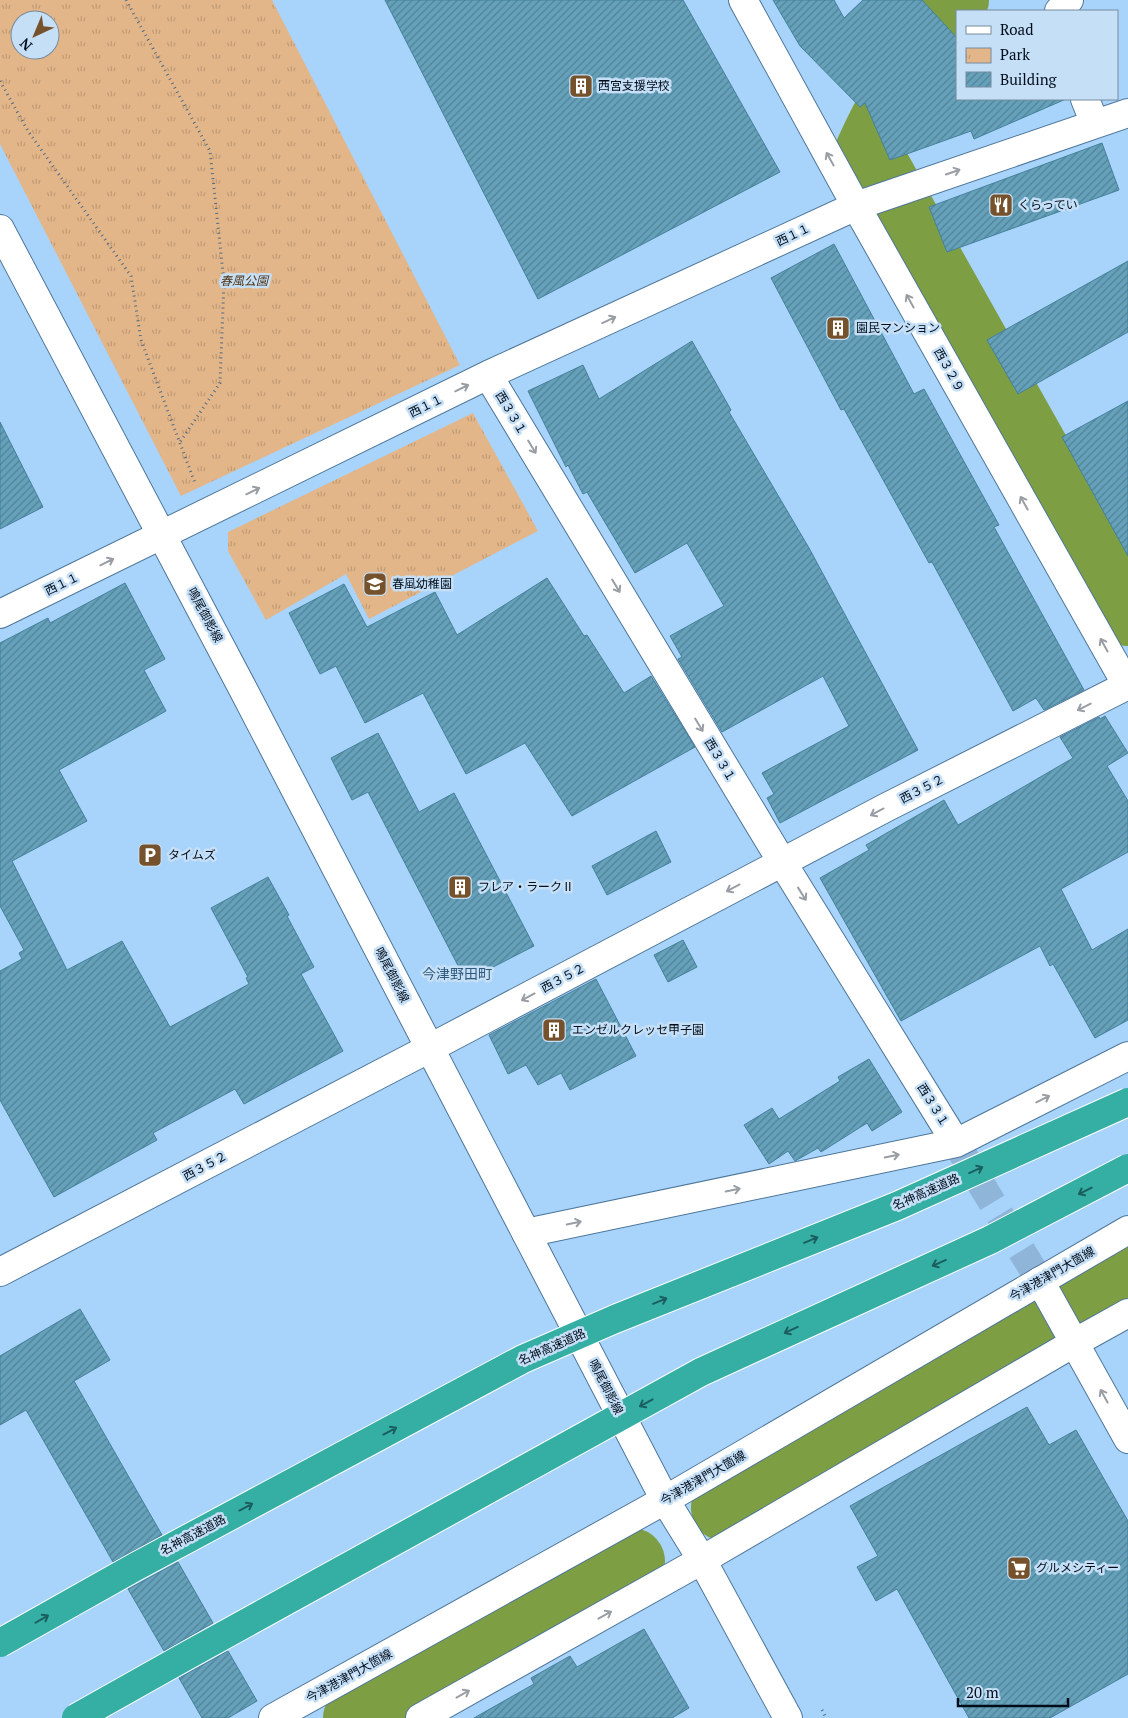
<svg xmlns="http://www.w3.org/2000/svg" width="1128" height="1718" viewBox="0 0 1128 1718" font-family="'PT Serif','Noto Sans JP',serif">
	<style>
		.park { fill: url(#park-tufts); fill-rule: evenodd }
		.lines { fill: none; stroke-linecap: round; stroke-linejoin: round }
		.river { stroke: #7e9e44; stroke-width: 66 }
		.building { fill: url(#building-hatch); stroke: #458199 }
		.street-tunnel { stroke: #8fb5d9; stroke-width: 28; stroke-dasharray: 28 14; stroke-linecap: butt }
		.street-casing { stroke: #4e779a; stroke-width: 30 }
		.secondary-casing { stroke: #4e779a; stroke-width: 30 }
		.path { stroke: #506b85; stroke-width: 3; stroke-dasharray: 1 4; stroke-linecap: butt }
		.street { stroke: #fff; stroke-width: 28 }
		.secondary { stroke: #fff; stroke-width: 28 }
		.highway-bridge-casing { stroke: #fff; stroke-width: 30; stroke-linecap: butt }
		.highway-bridge { stroke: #35afa4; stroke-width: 28 }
		.oneway { stroke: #999ea4 }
		.oneway2 { stroke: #1b5e60 }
		.labels { text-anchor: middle; stroke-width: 5; stroke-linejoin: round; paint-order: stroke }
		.poi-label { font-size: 12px; fill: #010d1b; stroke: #c5dff6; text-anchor: start }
		.street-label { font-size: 12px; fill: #010d1b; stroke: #c5dff6 }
		.park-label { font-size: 12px; font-style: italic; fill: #523515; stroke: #c5dff6 }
		.neighbourhood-label { font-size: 14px; fill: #31597b; stroke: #c5dff6 }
	</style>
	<defs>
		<pattern id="park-tufts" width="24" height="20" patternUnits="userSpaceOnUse" patternTransform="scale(1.25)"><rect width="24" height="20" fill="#e3b689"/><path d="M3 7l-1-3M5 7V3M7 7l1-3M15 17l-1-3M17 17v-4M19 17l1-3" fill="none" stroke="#c19b76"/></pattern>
		<pattern id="building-hatch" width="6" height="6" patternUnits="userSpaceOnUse" patternTransform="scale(1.25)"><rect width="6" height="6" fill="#65a1ba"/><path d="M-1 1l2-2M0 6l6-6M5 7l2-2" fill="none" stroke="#518296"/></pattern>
	</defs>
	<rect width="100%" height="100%" fill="#a8d3fb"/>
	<path class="park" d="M0 0H272L460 365 181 496 0 144ZM20 20H50V50H20Z
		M473 413 538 531 369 619 346 574 266 620 228 551V532Z"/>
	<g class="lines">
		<path class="river" d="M956 0C923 48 892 98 868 151L1128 613
			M724 1508 1128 1278
			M356 1718 632 1561"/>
	</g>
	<path class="building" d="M385 0H683L780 172 538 299Z
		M773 0H834L844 18 863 0H922L957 38V99H1066L974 139 971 131 890 160 865 103 860 107 800 46Z
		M1102 143 1119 190 947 252 929 207Z
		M834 244 914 394 924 389 999 525 994 527 1084 690 1044 710 1036 698 1013 711 932 562 929 563 844 409 841 410 771 278Z
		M1128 261V332L1018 394 987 340Z
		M692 341 731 410 729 412 809 548 918 750 780 823 767 798 774 794 762 773 849 726 823 676 722 732 678 659 682 657 670 636 724 606 687 543 635 573 587 492 583 494 568 465 566 467 528 391 583 365 599 399Z
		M1128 401V556L1062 437Z
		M0 422 43 507 0 529Z
		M547 578 584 636 587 635 624 693 651 676 695 747 572 816 525 743 466 774 423 693 365 723 336 666 320 674 289 613 344 584 367 627 435 592 457 635Z
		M125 583 165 659 144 670 166 711 59 770 87 821 12 861 67 970 122 941 170 1027 249 984 246 978 248 977 211 908 268 877 289 915 287 916 314 967 301 974 343 1051 244 1104 235 1089 153 1133 157 1140 54 1197 0 1100V971L22 959 19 953 24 950 0 906V643L48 618 50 623Z
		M1105 716 1128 753 1107 766 1128 801V852L1061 889 1092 950 1128 929V1020L1095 1038 1053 964 1050 966 1040 946 901 1021 820 878 869 850 866 845 944 800 958 825 1073 758 1060 737 1099 717 1100 719Z
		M378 733 419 812 454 793 534 946 466 981 368 792 352 800 331 758Z
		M656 831 671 862 607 895 592 866Z
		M683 940 697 967 668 982 654 955Z
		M596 979 636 1056 570 1090 561 1073 538 1085 526 1065 508 1074 489 1035Z
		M869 1059 902 1112 872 1131 867 1123 821 1152 818 1148 795 1161 788 1151 769 1164 744 1125 772 1108 779 1119 840 1081 838 1077Z
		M80 1309 110 1360 74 1381 162 1535 113 1562 26 1410 0 1425V1356Z
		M1027 1407 1049 1445 1076 1430 1128 1521V1674L1050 1718H969L897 1589 876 1601 857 1567 878 1556 850 1506Z
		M178 1562 213 1623 164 1651 128 1589Z
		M644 1629 689 1708 672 1718H474L534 1684 531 1678 570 1656 577 1667Z
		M228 1651 257 1701 228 1718H202L179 1678Z"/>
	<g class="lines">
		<path class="street-tunnel" d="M956 1143 1040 1281"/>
		<g class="street-casing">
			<path id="street" d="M743 0 856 206 1128 687
				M1059 11 1069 0
				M1085 99 1095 124
				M488 375 782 862 956 1143
				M0 614 488 375 856 206 1128 113
				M526 1233 956 1143 1128 1056
				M0 1272 430 1048 887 807 1128 685
				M1040 1281 1128 1439
				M420 1718 702 1560 1074 1343 1128 1313"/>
		</g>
		<g class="secondary-casing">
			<path id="secondary" d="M0 229 244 691 665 1500 702 1560 788 1718
				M273 1718 665 1500 1128 1230"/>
		</g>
		<path class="path" d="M126 0 210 151 224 282 220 383 180 442
			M0 81 28 131 131 276 141 340 195 483
			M822 1710 826 1718"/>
		<use href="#street" class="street"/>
		<use href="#secondary" class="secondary"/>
		<g class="highway-bridge-casing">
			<path id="highway-bridge" d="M0 1643 135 1567 523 1359 615 1319 897 1206 1128 1102
				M76 1718 188 1655 701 1372 990 1240 1128 1168"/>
		</g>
		<use href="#highway-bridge" class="highway-bridge"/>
	</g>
	<defs><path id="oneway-shaft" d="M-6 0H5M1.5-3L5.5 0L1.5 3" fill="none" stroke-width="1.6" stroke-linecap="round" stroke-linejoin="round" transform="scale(1.25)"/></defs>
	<g class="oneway">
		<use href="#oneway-shaft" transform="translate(830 159) rotate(-119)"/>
		<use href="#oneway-shaft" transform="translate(953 172) rotate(-19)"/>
		<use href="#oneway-shaft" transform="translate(910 301) rotate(-119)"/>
		<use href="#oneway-shaft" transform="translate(609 320) rotate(-25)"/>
		<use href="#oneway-shaft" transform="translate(462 388) rotate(-26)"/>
		<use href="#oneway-shaft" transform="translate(532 447) rotate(59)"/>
		<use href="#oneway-shaft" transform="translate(253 491) rotate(-26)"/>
		<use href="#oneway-shaft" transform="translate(1024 503) rotate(-119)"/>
		<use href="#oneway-shaft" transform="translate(107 562) rotate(-26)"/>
		<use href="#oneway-shaft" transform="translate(616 586) rotate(59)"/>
		<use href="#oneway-shaft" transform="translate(1104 645) rotate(-119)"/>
		<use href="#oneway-shaft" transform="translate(1084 707) rotate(153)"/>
		<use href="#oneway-shaft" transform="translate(699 725) rotate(59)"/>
		<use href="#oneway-shaft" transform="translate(877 812) rotate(152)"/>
		<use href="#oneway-shaft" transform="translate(733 888) rotate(152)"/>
		<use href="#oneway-shaft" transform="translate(802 894) rotate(58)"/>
		<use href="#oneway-shaft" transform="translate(528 997) rotate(152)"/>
		<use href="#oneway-shaft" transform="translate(1043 1099) rotate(-27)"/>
		<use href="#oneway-shaft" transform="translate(892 1156) rotate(-12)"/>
		<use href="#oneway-shaft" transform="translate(733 1190) rotate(-12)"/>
		<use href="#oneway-shaft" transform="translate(574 1223) rotate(-12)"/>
		<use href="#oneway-shaft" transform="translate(1104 1396) rotate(-119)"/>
		<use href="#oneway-shaft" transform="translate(605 1615) rotate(-29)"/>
		<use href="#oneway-shaft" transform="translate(463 1694) rotate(-29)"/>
	</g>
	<g class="oneway2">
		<use href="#oneway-shaft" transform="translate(976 1170) rotate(-24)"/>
		<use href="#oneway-shaft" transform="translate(1085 1191) rotate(153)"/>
		<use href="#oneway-shaft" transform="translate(811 1240) rotate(-22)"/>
		<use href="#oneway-shaft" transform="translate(939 1263) rotate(156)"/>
		<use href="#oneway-shaft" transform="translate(660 1301) rotate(-22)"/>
		<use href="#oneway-shaft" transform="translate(791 1330) rotate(155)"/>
		<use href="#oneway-shaft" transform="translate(646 1403) rotate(151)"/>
		<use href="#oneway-shaft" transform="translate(390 1431) rotate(-28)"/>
		<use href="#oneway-shaft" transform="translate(246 1507) rotate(-28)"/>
		<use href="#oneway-shaft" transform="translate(42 1619) rotate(-30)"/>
	</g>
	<defs>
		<g id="building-square" transform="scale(1.25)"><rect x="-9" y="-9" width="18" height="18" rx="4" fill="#76522c" stroke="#c5dff6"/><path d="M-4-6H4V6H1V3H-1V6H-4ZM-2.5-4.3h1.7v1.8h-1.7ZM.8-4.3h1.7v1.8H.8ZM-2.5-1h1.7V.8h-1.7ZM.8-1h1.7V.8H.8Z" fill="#fff"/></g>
		<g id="restaurant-square" transform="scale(1.25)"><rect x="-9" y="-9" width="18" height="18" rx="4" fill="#76522c" stroke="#c5dff6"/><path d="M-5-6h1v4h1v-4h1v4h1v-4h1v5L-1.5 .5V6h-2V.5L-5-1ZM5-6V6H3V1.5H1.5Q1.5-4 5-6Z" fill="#fff"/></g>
		<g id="school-square" transform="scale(1.25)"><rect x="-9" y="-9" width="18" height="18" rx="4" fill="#76522c" stroke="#c5dff6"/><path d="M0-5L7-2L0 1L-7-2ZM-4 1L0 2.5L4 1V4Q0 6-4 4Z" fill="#fff"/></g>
		<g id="parking-square" transform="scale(1.25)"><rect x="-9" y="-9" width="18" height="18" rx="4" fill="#76522c" stroke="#c5dff6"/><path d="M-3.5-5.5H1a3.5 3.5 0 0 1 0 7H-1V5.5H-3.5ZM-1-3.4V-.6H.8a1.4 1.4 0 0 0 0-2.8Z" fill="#fff"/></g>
		<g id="supermarket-square" transform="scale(1.25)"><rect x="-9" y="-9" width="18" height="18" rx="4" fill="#76522c" stroke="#c5dff6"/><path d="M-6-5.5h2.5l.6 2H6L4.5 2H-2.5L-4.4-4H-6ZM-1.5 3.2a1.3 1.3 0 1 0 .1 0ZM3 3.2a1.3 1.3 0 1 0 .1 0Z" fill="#fff"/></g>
	</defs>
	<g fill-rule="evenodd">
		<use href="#building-square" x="581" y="86"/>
		<use href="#restaurant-square" x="1001" y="205"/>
		<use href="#building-square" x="838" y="328"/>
		<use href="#school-square" x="375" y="584"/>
		<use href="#parking-square" x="150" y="855"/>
		<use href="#building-square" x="460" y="887"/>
		<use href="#building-square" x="554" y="1030"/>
		<use href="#supermarket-square" x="1019" y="1568"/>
	</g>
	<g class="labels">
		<g class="poi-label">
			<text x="598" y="90">西宮支援学校</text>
			<text x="1018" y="209">くらってい</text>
			<text x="856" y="332">園民マンション</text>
			<text x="392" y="588">春風幼稚園</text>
			<text x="168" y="859">タイムズ</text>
			<text x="478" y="891">フレア・ラークⅡ</text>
			<text x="572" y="1034">エンゼルクレッセ甲子園</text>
			<text x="1036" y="1572">グルメシティー</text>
		</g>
		<g class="street-label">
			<text transform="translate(793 235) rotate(-25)" y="4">西１１</text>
			<text transform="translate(949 370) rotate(61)" y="4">西３２９</text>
			<text transform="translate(426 406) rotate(-26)" y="4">西１１</text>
			<text transform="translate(511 413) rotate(59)" y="4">西３３１</text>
			<text transform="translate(62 584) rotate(-26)" y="4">西１１</text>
			<text transform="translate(205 615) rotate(62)" y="4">鳴尾御影線</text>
			<text transform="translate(720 760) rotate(59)" y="4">西３３１</text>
			<text transform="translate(922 789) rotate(-27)" y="4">西３５２</text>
			<text transform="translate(392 975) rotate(63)" y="4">鳴尾御影線</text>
			<text transform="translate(563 978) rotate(-28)" y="4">西３５２</text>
			<text transform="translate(933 1105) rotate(58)" y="4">西３３１</text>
			<text transform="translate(205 1166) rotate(-28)" y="4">西３５２</text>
			<text transform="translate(926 1192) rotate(-24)" y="4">名神高速道路</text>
			<text transform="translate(1052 1274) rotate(-30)" y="4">今津港津門大箇線</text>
			<text transform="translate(552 1347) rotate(-24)" y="4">名神高速道路</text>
			<text transform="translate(606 1387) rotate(63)" y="4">鳴尾御影線</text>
			<text transform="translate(703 1478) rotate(-30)" y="4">今津港津門大箇線</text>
			<text transform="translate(193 1535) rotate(-28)" y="4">名神高速道路</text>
			<text transform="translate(349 1676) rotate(-29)" y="4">今津港津門大箇線</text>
		</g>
		<g class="park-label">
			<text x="244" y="285">春風公園</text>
		</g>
		<g class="neighbourhood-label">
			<text x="457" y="979">今津野田町</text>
		</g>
	</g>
	<rect x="956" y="10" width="162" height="90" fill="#c5dff6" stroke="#778b9e"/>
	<rect x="966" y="26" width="25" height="8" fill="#ffffff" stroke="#778b9e"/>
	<text x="1000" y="35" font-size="15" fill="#010d1b">Road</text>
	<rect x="966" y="48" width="25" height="15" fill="url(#park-tufts)" stroke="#778b9e"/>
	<text x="1000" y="60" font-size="15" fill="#010d1b">Park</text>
	<rect x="966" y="72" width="25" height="15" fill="url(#building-hatch)" stroke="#778b9e"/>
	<text x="1000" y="85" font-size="15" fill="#010d1b">Building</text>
	<g transform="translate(35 35) rotate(224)"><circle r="24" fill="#c5dff6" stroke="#778b9e"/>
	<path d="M0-4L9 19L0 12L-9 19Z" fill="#76522c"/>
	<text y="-8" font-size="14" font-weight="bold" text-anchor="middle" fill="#010d1b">N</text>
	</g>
	<path d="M958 1698v8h110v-8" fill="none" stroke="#010d1b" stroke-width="2.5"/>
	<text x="966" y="1698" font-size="15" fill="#010d1b" stroke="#c5dff6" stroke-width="4" paint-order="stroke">20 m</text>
</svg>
